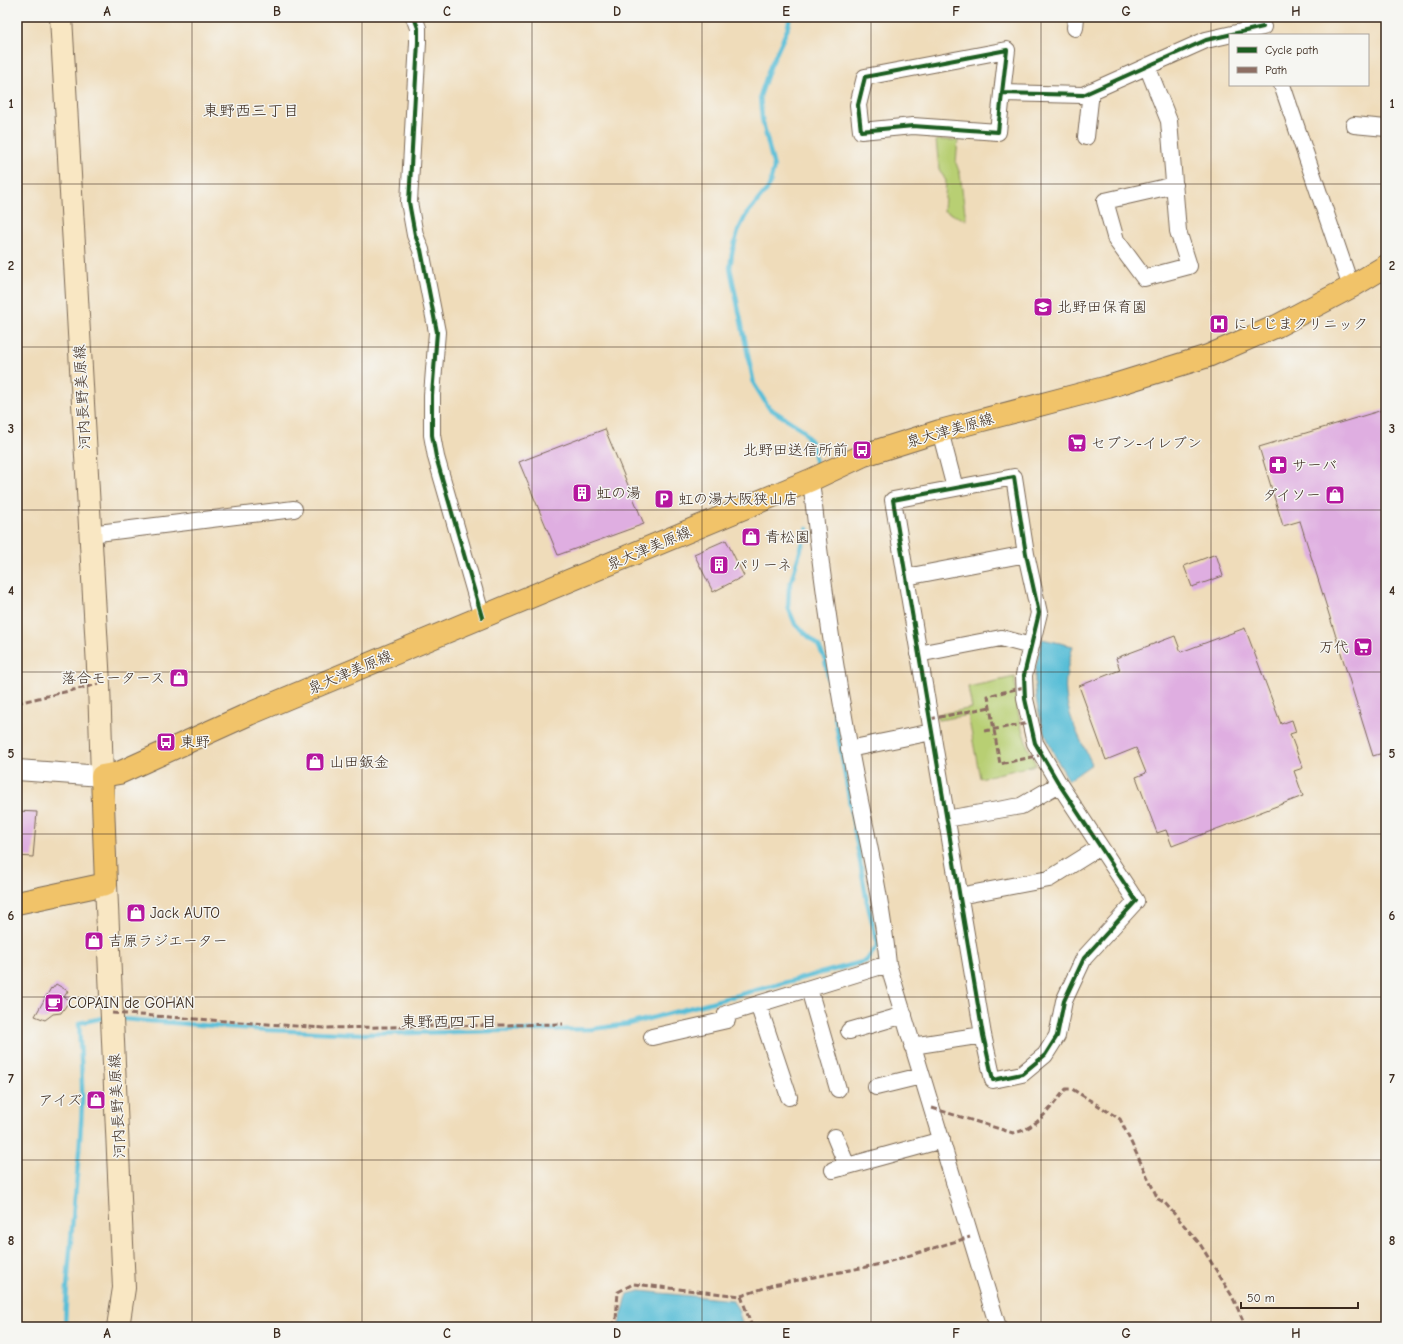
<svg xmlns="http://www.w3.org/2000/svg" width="1403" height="1344" viewBox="0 0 1403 1344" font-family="'Comic Neue','Klee One',sans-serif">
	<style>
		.green { fill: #b8cf73; stroke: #7a7c48 }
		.water { fill: #59bed7; stroke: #4a747a }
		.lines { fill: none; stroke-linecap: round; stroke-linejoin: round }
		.stream { stroke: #59bed7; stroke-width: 4.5 }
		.building { fill: #dfaee1 }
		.minor-casing { stroke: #7a6855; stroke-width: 18 }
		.tertiary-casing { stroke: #7a6855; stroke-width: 22 }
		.secondary-casing { stroke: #7a6855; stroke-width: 24 }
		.primary-casing { stroke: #7a6855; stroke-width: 24 }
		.minor { stroke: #fff; stroke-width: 16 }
		.tertiary { stroke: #fff; stroke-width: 20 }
		.secondary { stroke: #f9e7c3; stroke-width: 22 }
		.primary { stroke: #f1c369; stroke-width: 22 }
		.quiet { stroke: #8d6e63; stroke-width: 3; stroke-dasharray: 6 3; stroke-linecap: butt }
		.cycleway-casing { stroke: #f6f6f2; stroke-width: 6 }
		.cycleway { stroke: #1b5e20; stroke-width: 4 }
		.grid { fill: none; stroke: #3b2a1e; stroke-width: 1; stroke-opacity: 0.55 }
		.labels { text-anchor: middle; stroke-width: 3; stroke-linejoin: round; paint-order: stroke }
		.poi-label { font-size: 15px; fill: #3b2a1e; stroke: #f6f6f2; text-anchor: start }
		.street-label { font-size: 15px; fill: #3b2a1e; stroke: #f6f6f2 }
		.neighbourhood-label { font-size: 16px; fill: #3b2a1e; stroke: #f6f6f2 }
		.neatline { fill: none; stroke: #3b2a1e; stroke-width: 1.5 }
		.grid-label { font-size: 13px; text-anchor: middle; font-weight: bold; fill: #3b2a1e }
	</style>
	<rect width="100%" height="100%" fill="#f6f6f2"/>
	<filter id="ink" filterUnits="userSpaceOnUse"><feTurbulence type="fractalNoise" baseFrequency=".025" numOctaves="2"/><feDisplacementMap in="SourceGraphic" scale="8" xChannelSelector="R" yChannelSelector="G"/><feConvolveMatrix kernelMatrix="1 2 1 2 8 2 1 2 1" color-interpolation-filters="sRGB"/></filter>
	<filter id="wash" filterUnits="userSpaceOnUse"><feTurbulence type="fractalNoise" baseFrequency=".012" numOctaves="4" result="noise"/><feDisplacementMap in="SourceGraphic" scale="16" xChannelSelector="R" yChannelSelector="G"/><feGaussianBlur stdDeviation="0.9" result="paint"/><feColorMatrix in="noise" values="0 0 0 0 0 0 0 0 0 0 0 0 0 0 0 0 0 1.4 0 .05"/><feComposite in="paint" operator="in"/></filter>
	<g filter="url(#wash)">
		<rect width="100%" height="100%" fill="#efdcba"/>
		<path class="green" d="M936 140H958L956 163 960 174 966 220 944 211 946 181 939 169Z
			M1015 677C1015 708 1022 738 1036 765L980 778 968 715 939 720 937 715 972 708 968 687Z"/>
		<path class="water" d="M1042 639 1073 646C1069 661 1064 678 1066 694 1068 719 1082 742 1092 764L1069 780C1050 751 1033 711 1035 676 1035 664 1040 651 1042 639Z
			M640 1291 732 1300 738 1309 743 1327H618L628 1294Z"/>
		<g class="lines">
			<path class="stream" d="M790 17 787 30 770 67 760 96 762 119 774 167 769 187 746 215 738 231 732 253 730 268 754 384 769 408 802 429 811 442 816 465
				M122 1019 267 1030 364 1034 592 1029 629 1024 866 961 878 945 867 902 825 659 818 645 795 624 788 607 789 588 807 529
				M65 1327C67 1253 79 1179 82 1105 83 1078 80 1050 79 1023L103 1018"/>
		</g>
		<g id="blocks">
			<path class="building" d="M1386 409V752L1373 756 1300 521 1283 526 1259 447Z
				M605 429 644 524 558 555 519 462Z
				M726 540 744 576 713 592 694 554Z
				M1216 554 1223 576 1192 587 1184 566Z
				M1245 628 1281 724 1292 720 1296 732 1290 734 1303 768 1294 771 1303 796 1172 846 1166 830 1157 833 1136 777 1146 773 1136 748 1106 760 1079 686 1120 670 1116 658 1175 636 1181 652Z
				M17 811 37 812 33 857 17 856Z
				M56 984 68 991 64 997 70 1000 61 1013 53 1014 45 1020 35 1016 51 988 52 989Z"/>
		</g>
	</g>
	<g filter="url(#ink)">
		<use href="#blocks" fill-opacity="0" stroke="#7a6855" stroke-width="1"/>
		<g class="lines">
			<g class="minor-casing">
				<path id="minor" d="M414 17 418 28V42L409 202 415 235 421 250 437 332 432 395V435L436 457 482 617
					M1075 28 1076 17
					M1147 66 1169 121 1178 231 1189 266 1144 278 1116 240 1105 201 1175 185
					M1282 85 1351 287
					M1002 93 998 132 913 126 861 131 858 105 865 77 1007 50 1002 93 1083 95 1206 40 1263 27
					M1354 125 1386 128
					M1086 137 1091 91
					M940 431 955 488
					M1014 477 1026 554 1039 613 1024 675 1025 699 1035 743 1059 784 1136 901 1084 958 1064 1001 1057 1036 1045 1055 1022 1074 993 1080 983 1035 893 500Z
					M811 480C821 571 833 660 850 750 863 821 881 892 888 964L998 1327
					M90 534 294 509
					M906 577 1026 554
					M918 654 1001 638 1031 646
					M849 749 932 732
					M946 819 1021 806 1059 784
					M959 896 1049 879 1100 847
					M809 989 838 1089
					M758 1004 789 1097
					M849 1031 904 1015
					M652 1037 727 1020 726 1014 888 964
					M912 1046 983 1035
					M876 1087 921 1076
					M835 1137 847 1166
					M833 1170 942 1140"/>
			</g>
			<g class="tertiary-casing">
				<path id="tertiary" d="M17 770 102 776"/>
			</g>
			<g class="secondary-casing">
				<path id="secondary" d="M61 17 99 684 102 776
					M106 884 124 1288 118 1327"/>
			</g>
			<g class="primary-casing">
				<path id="primary" d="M17 903 106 884 102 776 119 773 249 714 811 480 864 455 940 431 1108 387 1208 356 1277 326 1351 287 1386 266"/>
			</g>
			<use href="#minor" class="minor"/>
			<use href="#tertiary" class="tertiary"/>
			<use href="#secondary" class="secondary"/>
			<use href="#primary" class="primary"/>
			<path class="quiet" d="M1024 687 988 696 1000 764 1041 755
				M17 703 99 684
				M930 719 990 707
				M984 731 1030 723
				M112 1013 324 1028 563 1024
				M932 1108 1013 1133C1037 1129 1051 1107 1066 1089H1072L1120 1119 1158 1199 1165 1203 1200 1244 1232 1296 1246 1327
				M741 1296 773 1285 881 1264 970 1237
				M612 1327 616 1320 618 1292 633 1284 741 1296 752 1327"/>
			<g class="cycleway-casing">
				<path id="cycleway" d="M414 17 418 28V42L409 202 415 235 421 250 437 332 432 395V435L436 457 482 617
					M1002 93 998 132 913 126 861 131 858 105 865 77 1007 50 1002 93 1083 95 1206 40 1263 27
					M1014 477 1026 554 1039 613 1024 675 1025 699 1035 743 1059 784 1136 901 1084 958 1064 1001 1057 1036 1045 1055 1022 1074 993 1080 983 1035 893 500Z"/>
			</g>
			<use href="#cycleway" class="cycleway"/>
		</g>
	</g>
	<path class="grid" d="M192 17V1327M362 17V1327M532 17V1327M702 17V1327M871 17V1327M1041 17V1327M1211 17V1327M17 184H1386M17 347H1386M17 510H1386M17 672H1386M17 834H1386M17 997H1386M17 1160H1386"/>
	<defs>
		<g id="school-square" transform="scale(1)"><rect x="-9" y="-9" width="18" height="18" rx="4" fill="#b5179e" stroke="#f6f6f2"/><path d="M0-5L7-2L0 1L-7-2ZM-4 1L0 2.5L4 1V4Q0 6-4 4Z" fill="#fff"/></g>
		<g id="hospital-square" transform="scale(1)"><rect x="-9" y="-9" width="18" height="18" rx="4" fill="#b5179e" stroke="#f6f6f2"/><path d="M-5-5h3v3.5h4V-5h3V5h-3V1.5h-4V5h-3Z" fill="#fff"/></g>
		<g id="supermarket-square" transform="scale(1)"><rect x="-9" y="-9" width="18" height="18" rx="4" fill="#b5179e" stroke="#f6f6f2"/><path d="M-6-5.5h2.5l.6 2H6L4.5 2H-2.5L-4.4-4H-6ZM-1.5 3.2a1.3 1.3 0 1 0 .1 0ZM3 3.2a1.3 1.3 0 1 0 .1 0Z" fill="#fff"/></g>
		<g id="bus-square" transform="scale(1)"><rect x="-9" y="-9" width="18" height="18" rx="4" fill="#b5179e" stroke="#f6f6f2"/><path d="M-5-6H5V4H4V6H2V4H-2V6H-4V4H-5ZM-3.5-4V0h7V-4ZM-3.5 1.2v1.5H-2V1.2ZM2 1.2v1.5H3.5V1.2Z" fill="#fff"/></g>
		<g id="pharmacy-square" transform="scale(1)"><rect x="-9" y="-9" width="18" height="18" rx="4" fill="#b5179e" stroke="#f6f6f2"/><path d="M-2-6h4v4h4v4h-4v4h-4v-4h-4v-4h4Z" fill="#fff"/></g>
		<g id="building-square" transform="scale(1)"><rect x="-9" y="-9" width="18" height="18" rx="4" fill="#b5179e" stroke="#f6f6f2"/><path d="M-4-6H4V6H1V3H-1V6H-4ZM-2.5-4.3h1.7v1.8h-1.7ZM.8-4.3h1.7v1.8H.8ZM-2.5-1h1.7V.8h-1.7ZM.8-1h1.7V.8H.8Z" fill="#fff"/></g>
		<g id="shop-square" transform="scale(1)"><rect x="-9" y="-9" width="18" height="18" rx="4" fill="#b5179e" stroke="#f6f6f2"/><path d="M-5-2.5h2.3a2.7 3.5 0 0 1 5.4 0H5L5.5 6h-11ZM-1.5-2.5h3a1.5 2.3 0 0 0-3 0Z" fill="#fff"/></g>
		<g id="parking-square" transform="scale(1)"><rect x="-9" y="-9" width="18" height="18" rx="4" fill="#b5179e" stroke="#f6f6f2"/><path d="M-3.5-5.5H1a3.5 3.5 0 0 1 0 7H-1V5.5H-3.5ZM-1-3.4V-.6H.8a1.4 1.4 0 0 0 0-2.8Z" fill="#fff"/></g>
		<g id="cafe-square" transform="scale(1)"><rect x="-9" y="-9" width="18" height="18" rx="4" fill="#b5179e" stroke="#f6f6f2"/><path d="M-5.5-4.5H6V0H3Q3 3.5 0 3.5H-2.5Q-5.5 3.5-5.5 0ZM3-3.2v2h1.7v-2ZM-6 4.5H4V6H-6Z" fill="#fff"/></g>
	</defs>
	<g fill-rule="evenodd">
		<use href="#school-square" x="1043" y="307"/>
		<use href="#hospital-square" x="1219" y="324"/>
		<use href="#supermarket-square" x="1077" y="443"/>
		<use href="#bus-square" x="862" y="450"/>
		<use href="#pharmacy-square" x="1278" y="465"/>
		<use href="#building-square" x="582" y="493"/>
		<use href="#shop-square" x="1335" y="495"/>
		<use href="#parking-square" x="664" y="499"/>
		<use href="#shop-square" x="751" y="537"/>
		<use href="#building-square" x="719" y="565"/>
		<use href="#supermarket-square" x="1363" y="647"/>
		<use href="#shop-square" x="179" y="678"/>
		<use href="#bus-square" x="166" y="742"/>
		<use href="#shop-square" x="315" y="762"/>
		<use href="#shop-square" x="136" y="913"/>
		<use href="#shop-square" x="94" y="941"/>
		<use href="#cafe-square" x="54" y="1003"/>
		<use href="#shop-square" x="96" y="1100"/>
	</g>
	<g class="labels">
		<g class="poi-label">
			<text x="1057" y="312">北野田保育園</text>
			<text x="1233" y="329">にしじまクリニック</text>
			<text x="1091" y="448">セブン-イレブン</text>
			<text x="848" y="455" text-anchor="end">北野田送信所前</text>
			<text x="1292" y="470">サーバ</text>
			<text x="596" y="498">虹の湯</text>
			<text x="1321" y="500" text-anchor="end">ダイソー</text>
			<text x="678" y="504">虹の湯大阪狭山店</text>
			<text x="765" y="542">青松園</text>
			<text x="733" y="570">パリーネ</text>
			<text x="1349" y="652" text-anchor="end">万代</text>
			<text x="165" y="683" text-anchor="end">落合モータース</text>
			<text x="180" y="747">東野</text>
			<text x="329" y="767">山田鈑金</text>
			<text x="150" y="918">Jack AUTO</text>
			<text x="108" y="946">吉原ラジエーター</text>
			<text x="68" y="1008">COPAIN de GOHAN</text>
			<text x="82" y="1105" text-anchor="end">アイズ</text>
		</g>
		<g class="street-label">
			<text transform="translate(82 397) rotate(-93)" y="5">河内長野美原線</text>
			<text transform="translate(950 430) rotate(-16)" y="5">泉大津美原線</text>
			<text transform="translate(649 548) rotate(-23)" y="5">泉大津美原線</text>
			<text transform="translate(350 672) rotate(-23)" y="5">泉大津美原線</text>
			<text transform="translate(117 1106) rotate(-93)" y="5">河内長野美原線</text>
		</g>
		<g class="neighbourhood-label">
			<text x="251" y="116">東野西三丁目</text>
			<text x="449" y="1027">東野西四丁目</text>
		</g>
	</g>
	<rect width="1403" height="1344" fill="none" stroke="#f6f6f2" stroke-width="44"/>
	<rect x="1229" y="34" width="140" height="52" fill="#f6f6f2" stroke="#aba49d"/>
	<rect x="1237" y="47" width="20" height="6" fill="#1b5e20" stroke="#aba49d"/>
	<text x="1265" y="54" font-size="12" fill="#3b2a1e">Cycle path</text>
	<rect x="1237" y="67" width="20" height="6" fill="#8d6e63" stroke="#aba49d"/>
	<text x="1265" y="74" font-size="12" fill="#3b2a1e">Path</text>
	<path d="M1241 1302v6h117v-6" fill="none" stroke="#3b2a1e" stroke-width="2"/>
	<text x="1247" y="1302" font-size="12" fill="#3b2a1e" stroke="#f6f6f2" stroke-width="3" paint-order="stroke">50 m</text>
	<rect x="22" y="22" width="1359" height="1300" class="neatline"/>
	<g class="grid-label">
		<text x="107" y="16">A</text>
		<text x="277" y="16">B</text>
		<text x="447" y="16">C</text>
		<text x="617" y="16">D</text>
		<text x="786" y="16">E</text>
		<text x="956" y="16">F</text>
		<text x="1126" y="16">G</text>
		<text x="1296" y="16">H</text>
		<text x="11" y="108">1</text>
		<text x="1392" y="108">1</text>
		<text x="11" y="270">2</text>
		<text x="1392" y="270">2</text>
		<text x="11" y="433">3</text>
		<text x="1392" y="433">3</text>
		<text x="11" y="595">4</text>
		<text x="1392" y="595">4</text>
		<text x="11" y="758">5</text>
		<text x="1392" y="758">5</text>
		<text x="11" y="920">6</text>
		<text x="1392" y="920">6</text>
		<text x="11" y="1083">7</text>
		<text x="1392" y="1083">7</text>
		<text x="11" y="1245">8</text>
		<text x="1392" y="1245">8</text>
		<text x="107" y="1338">A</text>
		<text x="277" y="1338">B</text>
		<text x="447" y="1338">C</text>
		<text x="617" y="1338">D</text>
		<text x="786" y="1338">E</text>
		<text x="956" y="1338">F</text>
		<text x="1126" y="1338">G</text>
		<text x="1296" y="1338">H</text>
	</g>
</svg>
